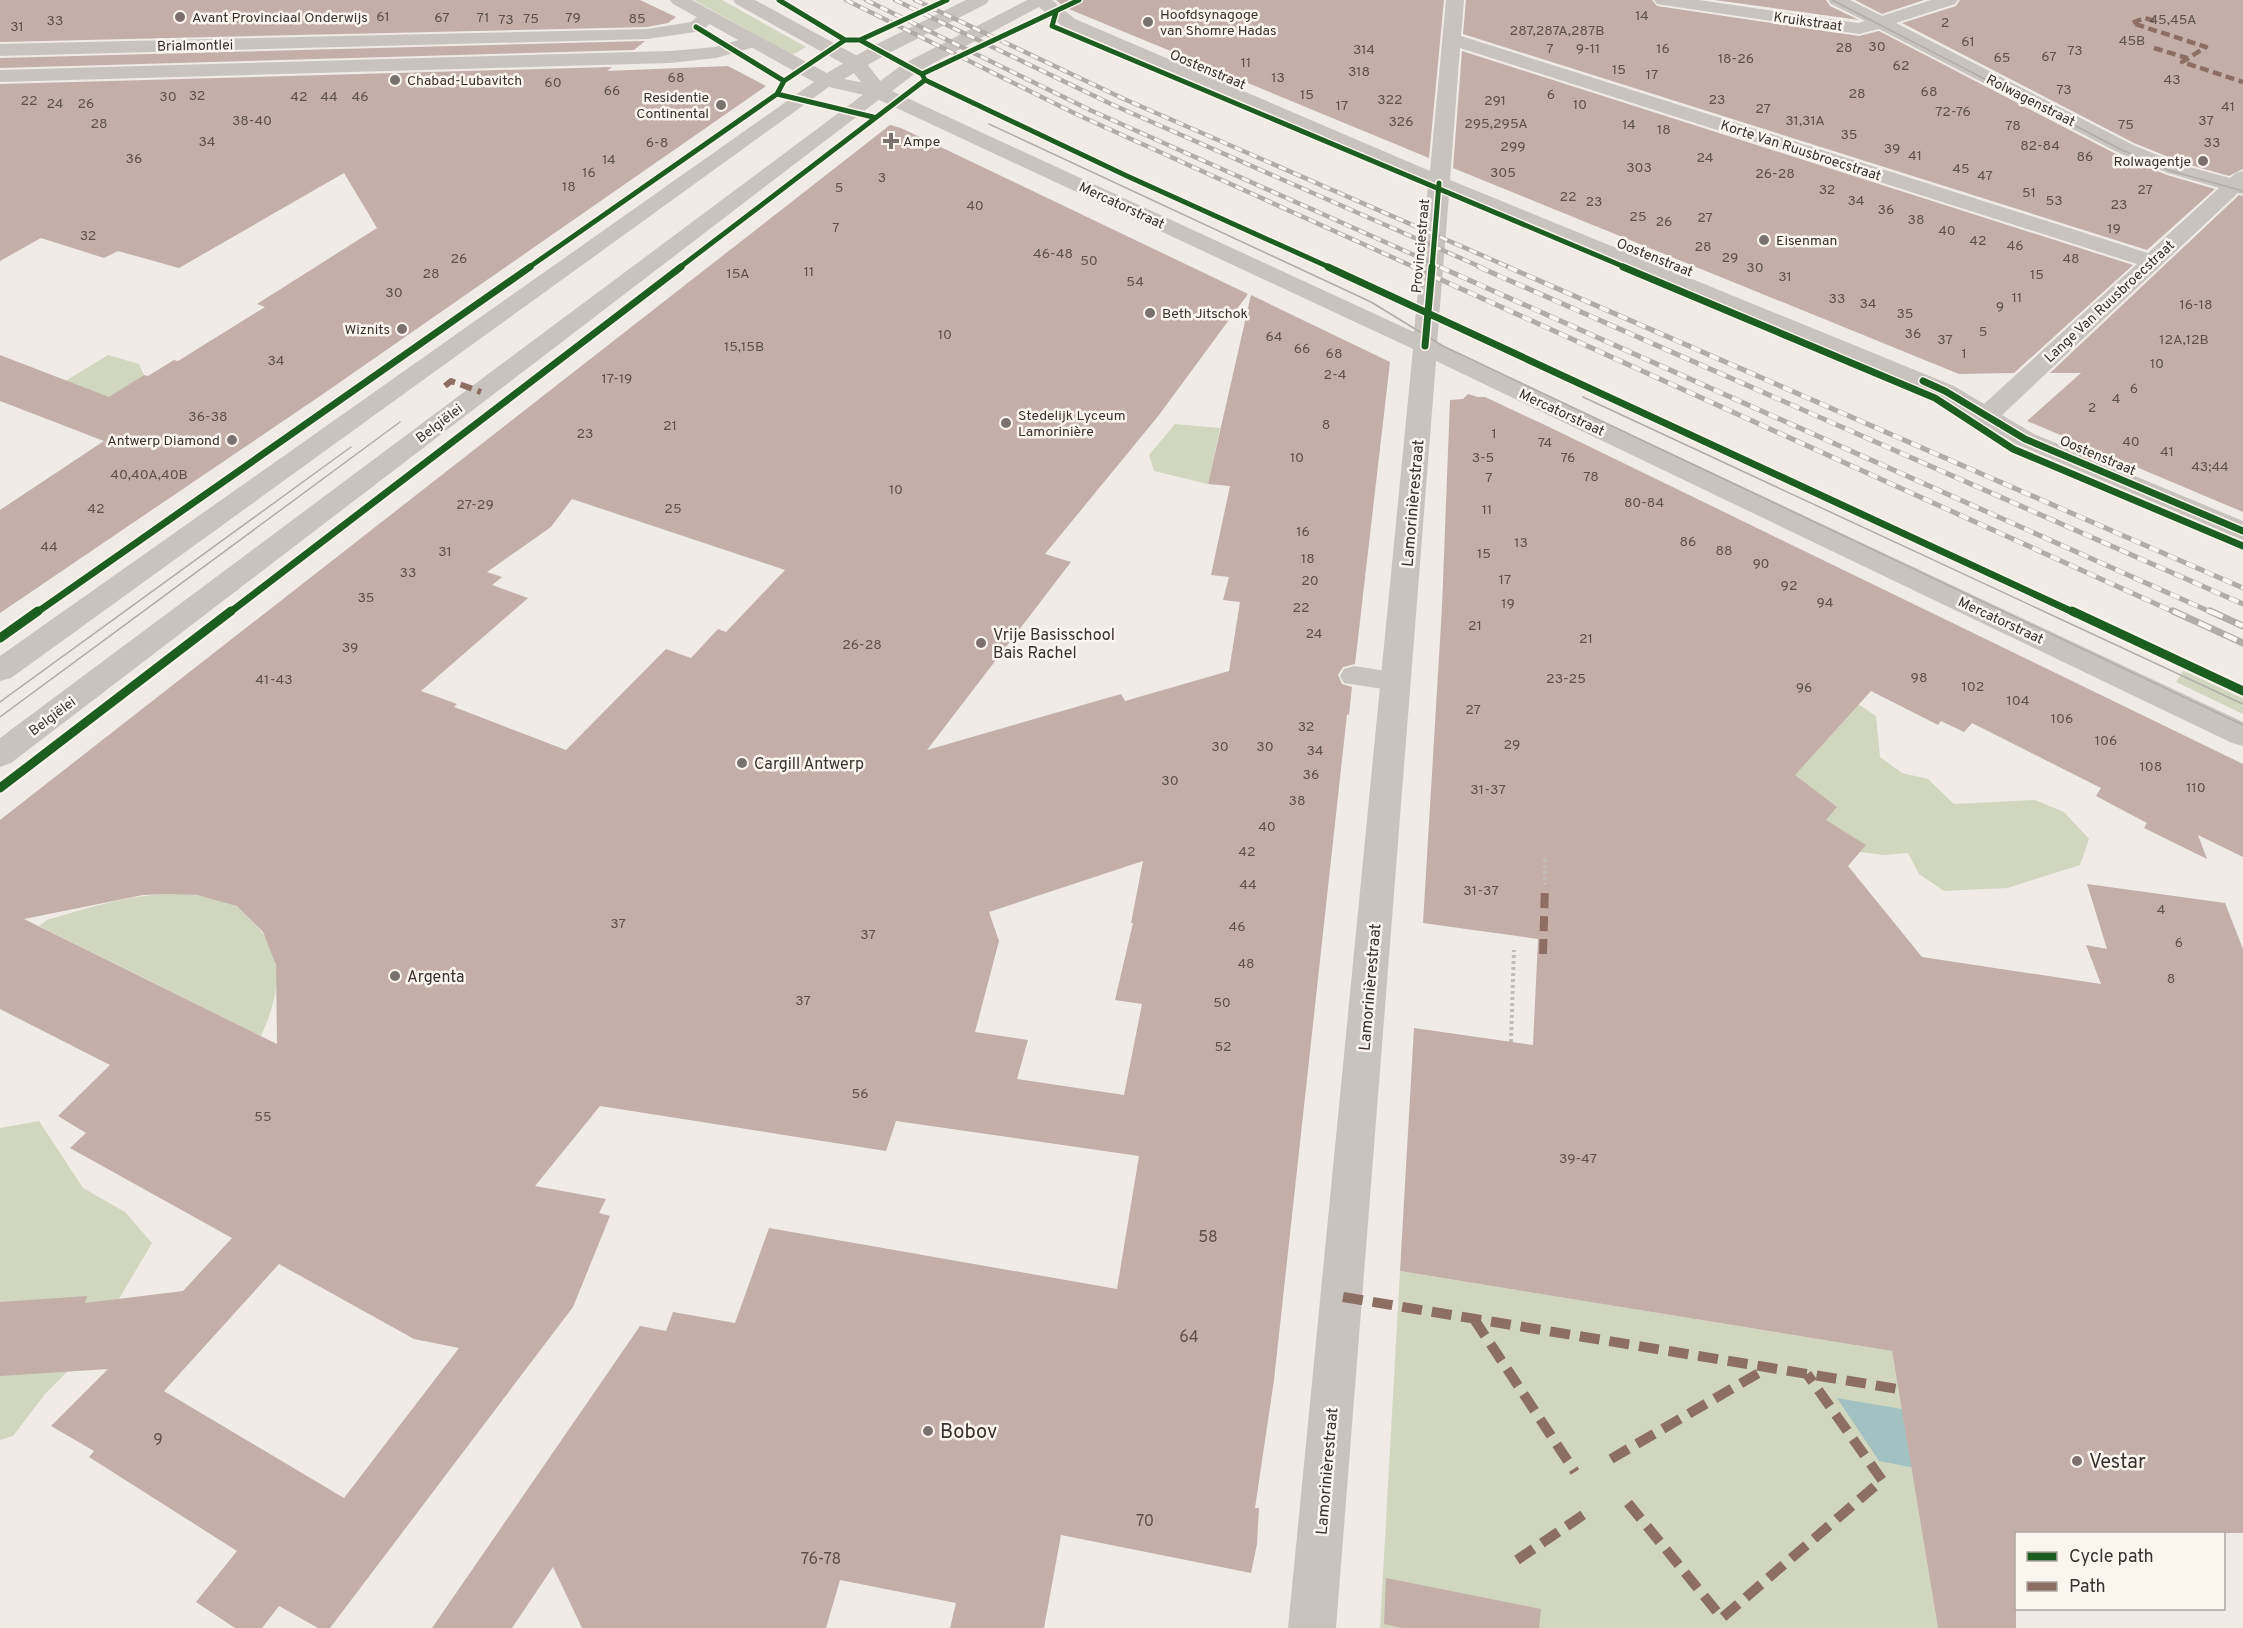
<svg xmlns="http://www.w3.org/2000/svg" width="2243" height="1628" viewBox="0 0 2243 1628" font-family="Overpass,sans-serif">
	<style>
		.green { fill: #d1d6bf }
		.water { fill: #a1c2c1 }
		.building { fill: #c3afa7; fill-rule: evenodd }
		.lines { fill: none; stroke-linecap: round; stroke-linejoin: round }
		.path { stroke: #c2bbb6; stroke-width: 4; stroke-dasharray: 3 3; stroke-linecap: butt }
		.service { fill: #c9c3be; fill-rule: evenodd }
		.minor { fill: #c9c3be; fill-rule: evenodd }
		.tertiary { fill: #c9c3be; fill-rule: evenodd }
		.tram { stroke: #b1aca8; stroke-width: 1.5 }
		.rail-far2-casing { stroke: #b1aca8; stroke-width: 4.5 }
		.rail-far1-casing { stroke: #b1aca8; stroke-width: 5 }
		.rail-casing { stroke: #b1aca8; stroke-width: 7 }
		.rail-far2 { stroke: #fbf5ee; stroke-width: 3; stroke-dasharray: 8; stroke-linecap: butt }
		.rail-far1 { stroke: #fbf5ee; stroke-width: 4; stroke-dasharray: 10; stroke-linecap: butt }
		.rail { stroke: #fbf5ee; stroke-width: 4.5; stroke-dasharray: 14; stroke-linecap: butt }
		.quiet-far3 { stroke: #8d6e63; stroke-width: 4.5; stroke-dasharray: 9 4.5; stroke-linecap: butt }
		.quiet-far2 { stroke: #8d6e63; stroke-width: 6; stroke-dasharray: 12 6; stroke-linecap: butt }
		.quiet-far1 { stroke: #8d6e63; stroke-width: 8; stroke-dasharray: 15 8; stroke-linecap: butt }
		.quiet { stroke: #8d6e63; stroke-width: 10; stroke-dasharray: 20 10; stroke-linecap: butt }
		.cycleway-far2-casing { stroke: #fbf5ee; stroke-width: 8 }
		.cycleway-far1-casing { stroke: #fbf5ee; stroke-width: 10 }
		.cycleway-casing { stroke: #fbf5ee; stroke-width: 13 }
		.cycleway-far2 { stroke: #1b5e20; stroke-width: 5 }
		.cycleway-far1 { stroke: #1b5e20; stroke-width: 7 }
		.cycleway { stroke: #1b5e20; stroke-width: 9 }
		.poi-dot { fill: #7a716c; stroke: #fbf5ee; stroke-width: 2 }
		.labels { text-anchor: middle; stroke-width: 5; stroke-linejoin: round; paint-order: stroke }
		.far-poi-label { font-size: 14px; fill: #3b302b; stroke: #fbf5ee; text-anchor: start }
		.number-label { font-size: 14px; fill: #5d504a }
		.far-street-label { font-size: 14px; fill: #3b302b; stroke: #fbf5ee }
		.street-label { font-size: 16px; fill: #3b302b; stroke: #fbf5ee }
		.poi-label { font-size: 16px; fill: #3b302b; stroke: #fbf5ee; text-anchor: start }
		.near-number-label { font-size: 16px; fill: #5d504a }
		.near-poi-label { font-size: 20px; fill: #3b302b; stroke: #fbf5ee; text-anchor: start }
	</style>
	<rect width="100%" height="100%" fill="#f0ebe5"/>
	<path class="green" d="M694 0H722L806 47 792 55Z
		M108 355 139 364 144 375 127 386 110 428 59 385Z
		M1175 424 1220 428 1208 484 1154 471 1149 455Z
		M2184 670 2243 698V714L2176 682Z
		M1852 700 1876 716 1880 757 1902 773 1928 779 1954 804 2035 800 2064 812 2089 839 2080 865 2007 888 1944 891 1919 874 1908 853 1884 855 1860 852 1811 807 1777 765Z
		M170 894C189 894 221 896 238 907 243 910 247 916 251 920 287 956 280 994 261 1036L39 926 47 920C88 908 127 895 170 894Z
		M39 1121 83 1188 125 1212 152 1243 88 1351 45 1394 13 1436 0 1440V1128Z
		M1400 1271 1892 1351 1938 1628H1380Z"/>
	<path class="water" d="M1837 1398 1931 1414 1941 1473 1879 1461Z"/>
	<path class="building" d="M0 0H640L676 17 668 23 647 27 0 42Z
		M1056 0H1444L1429 158 1064 7Z
		M1466 0H1652L1657 6 1859 36 1879 31 2118 155 2167 175 2215 189 2147 250 1463 34Z
		M1715 0H1826L1830 6 1859 20Z
		M1855 0H1924L1882 14Z
		M1960 0H2243V169L2229 176 2183 163 2134 143 1902 23 1956 6Z
		M645 41 634 50 0 68V58Z
		M1462 51 2133 265 2014 373 1959 374 1453 168Z
		M728 66 766 86 323 394 0 613V510L104 441 0 401V355L109 397 144 375 148 376 174 360 178 361 265 307 257 304 377 228 344 173 179 268 118 251 104 258 41 238 0 261V84L612 67 607 71Z
		M890 125 901 128 1248 294 1159 415 1045 554 1071 562 927 750 1121 694 1125 701 1229 671 1240 602 1223 600 1229 577 1211 575 1230 486 1208 484 1251 295 1390 362 1355 664 1343 667 1338 675 1342 684 1352 687 1349 715 1347 714 1274 1380 1255 1508H1259L1257 1544 1251 1573 1061 1535 1044 1628H950L956 1603 840 1580 826 1628H582L553 1567 512 1628H432L640 1326 666 1331 673 1312 735 1323 769 1228 1117 1289 1139 1156 896 1121 886 1151 600 1106 535 1186 606 1199 599 1213 610 1216 573 1307 330 1628H318L279 1606 262 1628H235L196 1602 237 1551 89 1457 94 1451 51 1426 108 1369 0 1376V1302L87 1296 85 1303 183 1291 232 1238 70 1148 86 1133 58 1116 110 1065 0 1009V820ZM572 499 785 570 726 632 718 629 691 658 666 649 566 750 454 707 457 704 421 691 528 598 492 585 502 577 487 572 551 527ZM1143 861 1131 923H1133L1115 1000 1142 1004 1124 1095 1017 1079 1028 1040 975 1032 999 941 989 912ZM170 894 197 895 237 906 263 932 276 965 277 1044 24 919 143 895ZM279 1264 414 1339 459 1348 344 1498 164 1391Z
		M2239 195 2243 196V512L2027 421 2081 373H2050Z
		M1468 394 1478 397H1485L1545 425 2243 764V857L2198 835 2207 859 2144 828 2147 823 2096 796 2101 788 1972 723 1964 732 1941 721 1938 725 1871 691 1795 775 1837 807 1826 820 1866 845 1848 866 1922 957 2101 984 2086 945 2107 949 2087 884 2225 903 2243 949V1533H2016V1628H1938L1892 1351 1400 1271 1414 1028 1533 1045 1538 939 1423 923 1442 607 1450 400 1463 399Z
		M1386 1578 1541 1609 1539 1628H1402L1384 1624Z"/>
	<g class="lines">
		<path class="path" d="M1545 859V885
			M1511 1042 1514 950"/>
		<path class="service" d="M1354 666 1406 674 1410 681 1406 688 1396 691 1344 683 1340 676 1344 669Z"/>
		<path class="minor" d="M966 0H989L986 4 885 55 844 79 875 85 903 64 1027 0H1052L1075 19 1430 171 1446 0H1464L1461 36 2148 253 2219 188 2168 173 2119 153 1879 29 1859 34 1663 5 1657 4 1654 0H1699L1858 23 1865 21 1831 4 1828 0H1850L1882 16 1931 0H1958L1955 4 1896 23 2133 145 2182 165 2230 178 2236 173 2243 171V194L2238 193 2002 415 2034 434 2243 521V540L2016 444 1936 396 1449 195 1437 343 2243 722V746L2232 743 1436 361 1336 1628H1288L1413 349 873 97 820 85 817 81 820 77 871 47ZM1039 7 1063 27 1428 186 1414 332 892 91 917 72ZM1460 48 2137 264 1984 404 1954 386 1450 180Z
			M708 12 714 13 717 17 702 31 647 39 0 56V44L647 29 691 22 702 13Z
			M752 36 758 38 761 42 758 46 716 58 670 63 0 82V70L670 51 715 47Z"/>
		<path class="tertiary" d="M670 0H692L834 77 837 81 11 678 0 681V656L814 82 673 4Z
			M733 0H755L863 59 889 92 11 763 0 767V738L868 91 849 67 736 4Z"/>
		<path class="tram" d="M1832 0 2122 150 2171 171 2243 191
			M989 124 1371 302 1443 346 2243 725
			M1583 397 2243 704
			M0 702 351 447
			M0 717 400 422"/>
		<g class="rail-far2-casing">
			<path id="rail-far2" d="M846 0 1078 115 1416 268
				M866 0 1090 110 1443 268
				M895 0 1111 104 1483 268
				M915 0 1124 99 1511 268"/>
		</g>
		<g class="rail-far1-casing">
			<path id="rail-far1" d="M1413 267 2176 613
				M1440 267 2213 613
				M1479 267 2243 604
				M1508 267 2243 588"/>
		</g>
		<g class="rail-casing">
			<path id="rail" d="M2173 611 2243 643
				M2210 611 2243 626"/>
		</g>
		<use href="#rail-far2" class="rail-far2"/>
		<use href="#rail-far1" class="rail-far1"/>
		<use href="#rail" class="rail"/>
		<path class="quiet-far3" d="M2154 21 2145 18 2132 23 2206 47 2182 62 2243 82
			M2154 48 2187 58"/>
		<path class="quiet-far2" d="M445 386 451 381 481 392"/>
		<path class="quiet-far1" d="M1543 954 1545 885"/>
		<path class="quiet" d="M1343 1297 1898 1389
			M1474 1319 1575 1472
			M1611 1459 1769 1367
			M1628 1503 1722 1618 1882 1480 1807 1374
			M1517 1560 1589 1511"/>
		<g class="cycleway-far2-casing">
			<path id="cycleway-far2" d="M779 0 845 40H860L922 74 925 80 1127 176 1331 268
				M1056 12 1052 26 1627 268
				M696 27 784 81
				M860 40 947 0
				M922 74 1079 0
				M777 94 873 117
				M528 268 777 94 784 81 845 40
				M679 268 925 80
				M1432 268 1439 183"/>
		</g>
		<g class="cycleway-far1-casing">
			<path id="cycleway-far1" d="M1328 267 2075 613
				M1623 267 1935 398 2013 449 2243 546
				M1425 346 1432 267
				M1923 381 1945 391 2025 439 2243 531
				M36 613 530 267
				M229 613 681 267"/>
		</g>
		<g class="cycleway-casing">
			<path id="cycleway" d="M2072 611 2243 691
				M0 638 38 611
				M0 788 231 611"/>
		</g>
		<use href="#cycleway-far2" class="cycleway-far2"/>
		<use href="#cycleway-far1" class="cycleway-far1"/>
		<use href="#cycleway" class="cycleway"/>
	</g>
	<g class="poi-dot">
		<circle cx="180" cy="17" r="6"/>
		<circle cx="1148" cy="22" r="6"/>
		<circle cx="395" cy="80" r="6"/>
		<circle cx="721" cy="105" r="6"/>
		<path d="M888 132h6v6h6v6h-6v6h-6v-6h-6v-6h6z"/>
		<circle cx="2203" cy="161" r="6"/>
		<circle cx="1764" cy="240" r="6"/>
		<circle cx="1150" cy="313" r="6"/>
		<circle cx="402" cy="329" r="6"/>
		<circle cx="1006" cy="423" r="6"/>
		<circle cx="232" cy="440" r="6"/>
		<circle cx="981" cy="643" r="6"/>
		<circle cx="742" cy="763" r="6"/>
		<circle cx="395" cy="976" r="6"/>
		<circle cx="928" cy="1431" r="6"/>
		<circle cx="2077" cy="1461" r="6"/>
	</g>
	<g class="labels">
		<g class="far-poi-label">
			<text x="1160" y="19">Hoofdsynagoge<tspan x="1160" dy="16">van Shomre Hadas</tspan></text>
			<text x="192" y="22">Avant Provinciaal Onderwijs</text>
			<text x="407" y="85">Chabad-Lubavitch</text>
			<text x="709" y="102" text-anchor="end">Residentie<tspan x="709" dy="16">Continental</tspan></text>
			<text x="903" y="146">Ampe</text>
			<text x="2191" y="166" text-anchor="end">Rolwagentje</text>
			<text x="1776" y="245">Eisenman</text>
			<text x="1162" y="318">Beth Jitschok</text>
			<text x="390" y="334" text-anchor="end">Wiznits</text>
			<text x="1018" y="420">Stedelijk Lyceum<tspan x="1018" dy="16">Lamorinière</tspan></text>
			<text x="220" y="445" text-anchor="end">Antwerp Diamond</text>
		</g>
		<g class="number-label">
			<text x="1642" y="20">14</text>
			<text x="383" y="21">61</text>
			<text x="442" y="22">67</text>
			<text x="483" y="22">71</text>
			<text x="573" y="22">79</text>
			<text x="531" y="23">75</text>
			<text x="637" y="23">85</text>
			<text x="506" y="24">73</text>
			<text x="2173" y="24">45,45A</text>
			<text x="55" y="25">33</text>
			<text x="1945" y="27">2</text>
			<text x="17" y="31">31</text>
			<text x="1557" y="35">287,287A,287B</text>
			<text x="2132" y="45">45B</text>
			<text x="1968" y="46">61</text>
			<text x="1877" y="51">30</text>
			<text x="1844" y="52">28</text>
			<text x="1550" y="53">7</text>
			<text x="1588" y="53">9-11</text>
			<text x="1663" y="53">16</text>
			<text x="1364" y="54">314</text>
			<text x="2075" y="55">73</text>
			<text x="2049" y="61">67</text>
			<text x="2002" y="62">65</text>
			<text x="1736" y="63">18-26</text>
			<text x="1246" y="67">11</text>
			<text x="1901" y="70">62</text>
			<text x="1619" y="74">15</text>
			<text x="1359" y="76">318</text>
			<text x="1652" y="79">17</text>
			<text x="676" y="82">68</text>
			<text x="1278" y="82">13</text>
			<text x="2172" y="84">43</text>
			<text x="553" y="87">60</text>
			<text x="2064" y="94">73</text>
			<text x="612" y="95">66</text>
			<text x="1929" y="96">68</text>
			<text x="1857" y="98">28</text>
			<text x="1307" y="99">15</text>
			<text x="1551" y="99">6</text>
			<text x="197" y="100">32</text>
			<text x="168" y="101">30</text>
			<text x="299" y="101">42</text>
			<text x="329" y="101">44</text>
			<text x="360" y="101">46</text>
			<text x="1390" y="104">322</text>
			<text x="1717" y="104">23</text>
			<text x="29" y="105">22</text>
			<text x="1495" y="105">291</text>
			<text x="55" y="108">24</text>
			<text x="86" y="108">26</text>
			<text x="1580" y="109">10</text>
			<text x="1342" y="110">17</text>
			<text x="2228" y="111">41</text>
			<text x="1763" y="113">27</text>
			<text x="1953" y="116">72-76</text>
			<text x="252" y="125">38-40</text>
			<text x="1805" y="125">31,31A</text>
			<text x="2206" y="125">37</text>
			<text x="1401" y="126">326</text>
			<text x="99" y="128">28</text>
			<text x="1496" y="128">295,295A</text>
			<text x="1629" y="129">14</text>
			<text x="2126" y="129">75</text>
			<text x="2013" y="130">78</text>
			<text x="1664" y="134">18</text>
			<text x="1849" y="139">35</text>
			<text x="207" y="146">34</text>
			<text x="657" y="147">6-8</text>
			<text x="2212" y="147">33</text>
			<text x="2040" y="150">82-84</text>
			<text x="1513" y="151">299</text>
			<text x="1892" y="153">39</text>
			<text x="1915" y="160">41</text>
			<text x="2085" y="161">86</text>
			<text x="1705" y="162">24</text>
			<text x="134" y="163">36</text>
			<text x="609" y="164">14</text>
			<text x="1639" y="172">303</text>
			<text x="1961" y="173">45</text>
			<text x="589" y="177">16</text>
			<text x="1503" y="177">305</text>
			<text x="1775" y="178">26-28</text>
			<text x="1985" y="180">47</text>
			<text x="882" y="182">3</text>
			<text x="569" y="191">18</text>
			<text x="839" y="192">5</text>
			<text x="1827" y="194">32</text>
			<text x="2145" y="194">27</text>
			<text x="2029" y="197">51</text>
			<text x="1568" y="201">22</text>
			<text x="1856" y="205">34</text>
			<text x="2054" y="205">53</text>
			<text x="1594" y="206">23</text>
			<text x="2119" y="209">23</text>
			<text x="975" y="210">40</text>
			<text x="1886" y="214">36</text>
			<text x="1638" y="221">25</text>
			<text x="1705" y="222">27</text>
			<text x="1916" y="224">38</text>
			<text x="1664" y="226">26</text>
			<text x="836" y="232">7</text>
			<text x="2114" y="233">19</text>
			<text x="1947" y="235">40</text>
			<text x="88" y="240">32</text>
			<text x="1978" y="245">42</text>
			<text x="2015" y="250">46</text>
			<text x="1703" y="251">28</text>
			<text x="1053" y="258">46-48</text>
			<text x="1730" y="262">29</text>
			<text x="459" y="263">26</text>
			<text x="2071" y="263">48</text>
			<text x="1089" y="265">50</text>
			<text x="1755" y="272">30</text>
			<text x="809" y="276">11</text>
			<text x="431" y="278">28</text>
			<text x="738" y="278">15A</text>
			<text x="2037" y="279">15</text>
			<text x="1785" y="281">31</text>
			<text x="1135" y="286">54</text>
			<text x="394" y="297">30</text>
			<text x="2017" y="302">11</text>
			<text x="1837" y="303">33</text>
			<text x="1868" y="308">34</text>
			<text x="2196" y="309">16-18</text>
			<text x="2000" y="311">9</text>
			<text x="1905" y="318">35</text>
			<text x="1983" y="336">5</text>
			<text x="1913" y="338">36</text>
			<text x="945" y="339">10</text>
			<text x="1274" y="341">64</text>
			<text x="1945" y="344">37</text>
			<text x="2184" y="344">12A,12B</text>
			<text x="744" y="351">15,15B</text>
			<text x="1302" y="353">66</text>
			<text x="1334" y="358">68</text>
			<text x="1964" y="358">1</text>
			<text x="276" y="365">34</text>
			<text x="2157" y="368">10</text>
			<text x="1335" y="379">2-4</text>
			<text x="617" y="383">17-19</text>
			<text x="2134" y="393">6</text>
			<text x="2116" y="403">4</text>
			<text x="2092" y="412">2</text>
			<text x="208" y="421">36-38</text>
			<text x="1326" y="429">8</text>
			<text x="670" y="430">21</text>
			<text x="585" y="438">23</text>
			<text x="1494" y="438">1</text>
			<text x="2131" y="446">40</text>
			<text x="1545" y="447">74</text>
			<text x="2167" y="456">41</text>
			<text x="1297" y="462">10</text>
			<text x="1483" y="462">3-5</text>
			<text x="1568" y="462">76</text>
			<text x="2210" y="471">43;44</text>
			<text x="149" y="479">40,40A,40B</text>
			<text x="1591" y="481">78</text>
			<text x="1489" y="482">7</text>
			<text x="896" y="494">10</text>
			<text x="1644" y="507">80-84</text>
			<text x="475" y="509">27-29</text>
			<text x="96" y="513">42</text>
			<text x="673" y="513">25</text>
			<text x="1487" y="514">11</text>
			<text x="1303" y="536">16</text>
			<text x="1688" y="546">86</text>
			<text x="1521" y="547">13</text>
			<text x="49" y="551">44</text>
			<text x="1724" y="555">88</text>
			<text x="445" y="556">31</text>
			<text x="1484" y="558">15</text>
			<text x="1308" y="563">18</text>
			<text x="1761" y="568">90</text>
			<text x="408" y="577">33</text>
			<text x="1505" y="584">17</text>
			<text x="1310" y="585">20</text>
			<text x="1789" y="590">92</text>
			<text x="366" y="602">35</text>
			<text x="1825" y="607">94</text>
			<text x="1508" y="608">19</text>
			<text x="1301" y="612">22</text>
			<text x="1475" y="630">21</text>
			<text x="1314" y="638">24</text>
			<text x="1586" y="643">21</text>
			<text x="862" y="649">26-28</text>
			<text x="350" y="652">39</text>
			<text x="1919" y="682">98</text>
			<text x="1566" y="683">23-25</text>
			<text x="274" y="684">41-43</text>
			<text x="1973" y="691">102</text>
			<text x="1804" y="692">96</text>
			<text x="2018" y="705">104</text>
			<text x="1473" y="714">27</text>
			<text x="2062" y="723">106</text>
			<text x="1306" y="731">32</text>
			<text x="2106" y="745">106</text>
			<text x="1512" y="749">29</text>
			<text x="1220" y="751">30</text>
			<text x="1265" y="751">30</text>
			<text x="1315" y="755">34</text>
			<text x="2151" y="771">108</text>
			<text x="1311" y="779">36</text>
			<text x="1170" y="785">30</text>
			<text x="2196" y="792">110</text>
			<text x="1488" y="794">31-37</text>
			<text x="1297" y="805">38</text>
			<text x="1267" y="831">40</text>
			<text x="1247" y="856">42</text>
			<text x="1248" y="889">44</text>
			<text x="1481" y="895">31-37</text>
			<text x="2161" y="914">4</text>
			<text x="618" y="928">37</text>
			<text x="1237" y="931">46</text>
			<text x="868" y="939">37</text>
			<text x="2179" y="947">6</text>
			<text x="1246" y="968">48</text>
			<text x="2171" y="983">8</text>
			<text x="803" y="1005">37</text>
			<text x="1222" y="1007">50</text>
			<text x="1223" y="1051">52</text>
			<text x="860" y="1098">56</text>
			<text x="263" y="1121">55</text>
			<text x="1578" y="1163">39-47</text>
		</g>
		<g class="far-street-label">
			<text transform="translate(1808 21) rotate(8)" y="5">Kruikstraat</text>
			<text transform="translate(195 45) rotate(-1)" y="5">Brialmontlei</text>
			<text transform="translate(1208 69) rotate(23)" y="5">Oostenstraat</text>
			<text transform="translate(2031 100) rotate(27)" y="5">Rolwagenstraat</text>
			<text transform="translate(1801 150) rotate(18)" y="5">Korte Van Ruusbroecstraat</text>
			<text transform="translate(1122 205) rotate(25)" y="5">Mercatorstraat</text>
			<text transform="translate(1420 246) rotate(-85)" y="5">Provinciestraat</text>
			<text transform="translate(1655 257) rotate(22)" y="5">Oostenstraat</text>
			<text transform="translate(2109 301) rotate(-43)" y="5">Lange Van Ruusbroecstraat</text>
			<text transform="translate(1562 412) rotate(25)" y="5">Mercatorstraat</text>
			<text transform="translate(439 423) rotate(-37)" y="5">Belgiëlei</text>
			<text transform="translate(2098 455) rotate(23)" y="5">Oostenstraat</text>
			<text transform="translate(2001 620) rotate(25)" y="5">Mercatorstraat</text>
			<text transform="translate(52 716) rotate(-37)" y="5">Belgiëlei</text>
		</g>
		<g class="street-label">
			<text transform="translate(1412 503) rotate(-85)" y="6">Lamorinièrestraat</text>
			<text transform="translate(1369 987) rotate(-85)" y="6">Lamorinièrestraat</text>
			<text transform="translate(1326 1471) rotate(-85)" y="6">Lamorinièrestraat</text>
		</g>
		<g class="poi-label">
			<text x="993" y="640">Vrije Basisschool<tspan x="993" dy="18">Bais Rachel</tspan></text>
			<text x="754" y="769">Cargill Antwerp</text>
			<text x="407" y="982">Argenta</text>
		</g>
		<g class="near-number-label">
			<text x="1208" y="1242">58</text>
			<text x="1189" y="1342">64</text>
			<text x="158" y="1445">9</text>
			<text x="1145" y="1526">70</text>
			<text x="821" y="1564">76-78</text>
		</g>
		<g class="near-poi-label">
			<text x="940" y="1438">Bobov</text>
			<text x="2089" y="1468">Vestar</text>
		</g>
	</g>
	<rect x="2015" y="1532" width="210" height="78" fill="#fbf5ee" stroke="#aea6a0" stroke-width="1.5"/>
	<rect x="2027" y="1552" width="30" height="9" fill="#1b5e20" stroke="#aea6a0" stroke-width="1.5"/>
	<text x="2069" y="1562" font-size="18" fill="#3b302b">Cycle path</text>
	<rect x="2027" y="1582" width="30" height="9" fill="#8d6e63" stroke="#aea6a0" stroke-width="1.5"/>
	<text x="2069" y="1592" font-size="18" fill="#3b302b">Path</text>
</svg>
